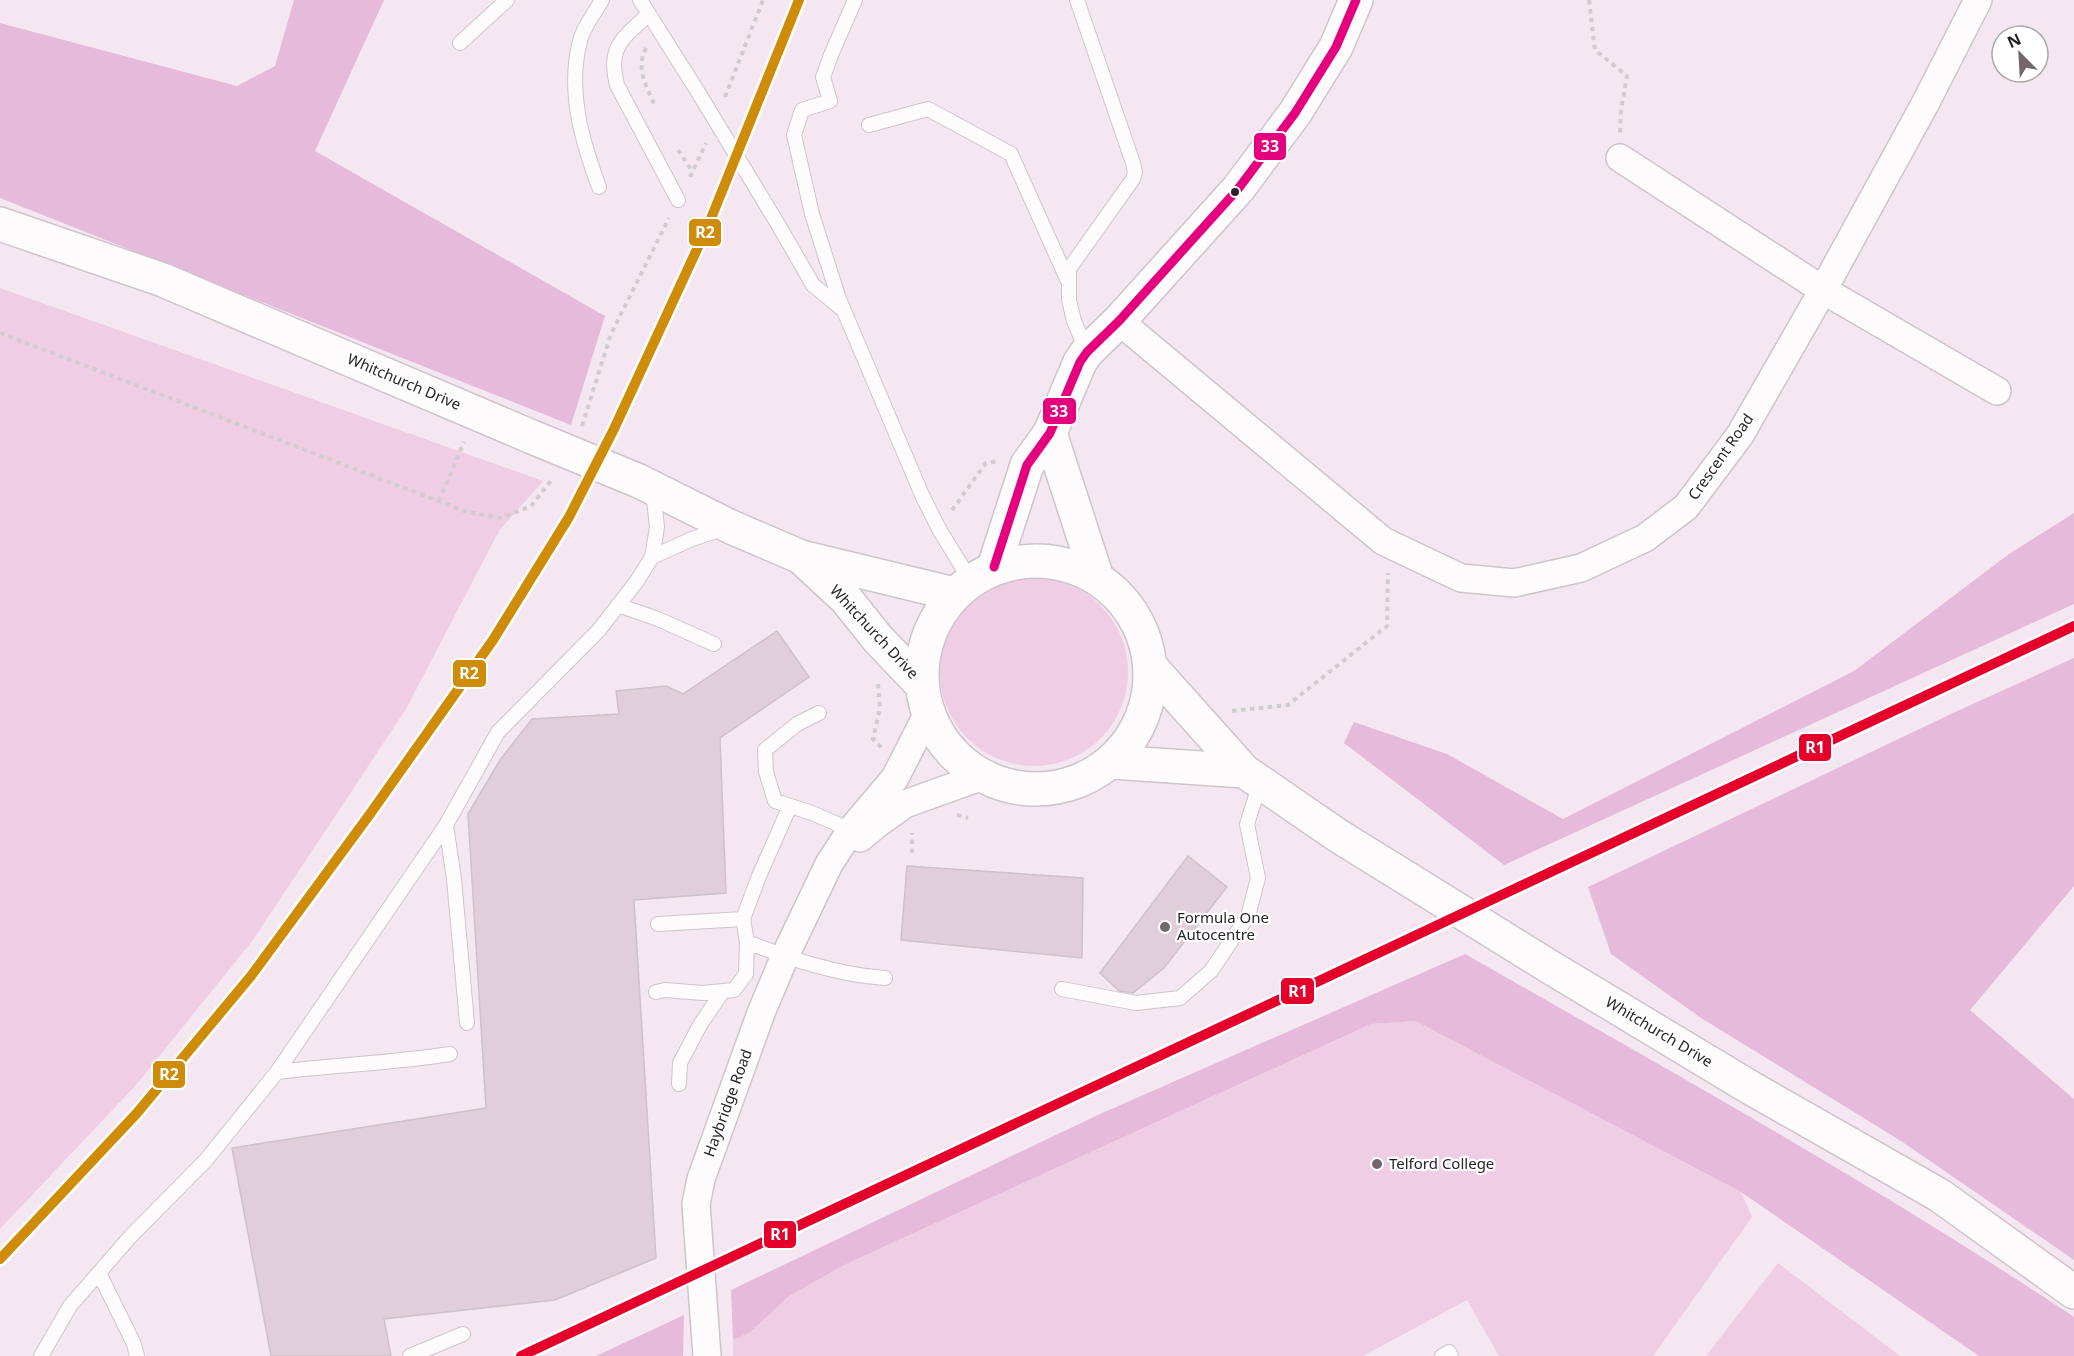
<svg xmlns="http://www.w3.org/2000/svg" width="2074" height="1356" viewBox="0 0 2074 1356" font-family="'Noto Sans',sans-serif">
	<style>
		.green { fill: #eecde5 }
		.forest { fill: #e6bada }
		.building { fill: #e0cedb; stroke: #cdc2ca; stroke-width: 1.5 }
		.lines { fill: none; stroke-linecap: round; stroke-linejoin: round }
		.lane-casing { stroke: #cfc4cc; stroke-width: 16 }
		.street-casing { stroke: #cfc4cc; stroke-width: 30 }
		.secondary-casing { stroke: #cfc4cc; stroke-width: 36 }
		.primary-casing { stroke: #cfc4cc; stroke-width: 36 }
		.path { stroke: #d1cccf; stroke-width: 4; stroke-dasharray: 4.5 4.5; stroke-linecap: butt }
		.lane { stroke: #fefbfd; stroke-width: 14 }
		.street { stroke: #fefbfd; stroke-width: 27 }
		.secondary { stroke: #fefbfd; stroke-width: 33 }
		.primary { stroke: #fefbfd; stroke-width: 33 }
		.rail-casing { stroke: #c9c5c7; stroke-width: 7 }
		.rail { stroke: #fff; stroke-width: 4.5; stroke-dasharray: 14; stroke-linecap: butt }
		.lane-bridge-casing { stroke: #cfc4cc; stroke-width: 16; stroke-linecap: butt }
		.primary-bridge-casing { stroke: #cfc4cc; stroke-width: 36; stroke-linecap: butt }
		.lane-bridge { stroke: #fefbfd; stroke-width: 14 }
		.primary-bridge { stroke: #fefbfd; stroke-width: 33 }
		.bus-1-casing { stroke: #fff; stroke-width: 14 }
		.bus-1 { stroke: #e5007d; stroke-width: 9 }
		.rail-1-casing { stroke: #fff; stroke-width: 15 }
		.rail-2-casing { stroke: #fff; stroke-width: 15 }
		.rail-1 { stroke: #e4002b; stroke-width: 10 }
		.rail-2 { stroke: #ce8c08; stroke-width: 10 }
		.bus-dot { fill: #2b2228; stroke: #fff; stroke-width: 2 }
		.poi-dot { fill: #72676e; stroke: #fff; stroke-width: 2 }
		.labels { text-anchor: middle; stroke-width: 4.5; stroke-linejoin: round; paint-order: stroke }
		.street-label { font-size: 15px; fill: #2b2228; stroke: #fff }
		.poi-label { font-size: 15px; fill: #2b2228; stroke: #fff; text-anchor: start }
		.line-badge { stroke: #fff; stroke-width: 2 }
		.badge-label { font-size: 16px; text-anchor: middle; font-weight: bold; fill: #fff }
	</style>
	<rect width="100%" height="100%" fill="#f5e7f1"/>
	<path class="green" d="M0 288 543 481 499 531 406 709 253 940 136 1085 0 1229Z
		M940 672a94 94 0 1 1 188 0a94 94 0 1 1-188 0Z
		M1417 1021 1741 1192 1752 1217 1653 1356H1499L1467 1300 1363 1356H733V1340L750 1331 788 1297 844 1265 1371 1024Z
		M1778 1263 1900 1356H1706Z"/>
	<path class="forest" d="M294 0H384L315 151 605 316 571 425 0 198V23L237 86 275 66Z
		M2074 513V604L1504 865 1344 743 1354 722 1447 754 1563 819 1854 671 2009 554Z
		M2074 658V886L1970 1010 2074 1099V1260L1901 1141 1701 1018 1611 954 1588 887 1953 713Z
		M1465 954C1670 1071 1878 1186 2074 1317V1356H1979L1741 1192 1416 1021 1371 1024 844 1265 788 1297 750 1332 733 1340 731 1290 1100 1114Z
		M684 1315 683 1356H596Z"/>
	<path class="building" d="M777 631 809 677 720 738 726 893 634 900 656 1258 555 1300 384 1319 391 1356H271L232 1148 486 1108 468 814 500 760 532 719 619 714 616 691 666 686 683 694Z
		M1188 856 1227 887 1164 968 1133 993 1119 991 1100 973Z
		M907 866 1083 878 1082 958 901 940Z"/>
	<g class="lines">
		<g class="lane-casing">
			<path id="lane" d="M640 0 698 92
				M855 0 831 55 823 77 830 101 802 110 794 135 812 214 839 299 922 495 939 529 970 580
				M1077 0 1133 163 1135 172 1133 179 1069 269V300L1074 321 1087 352
				M649 14C623 38 607 47 617 85L678 200
				M460 43 507 0
				M869 125 928 109 1011 154 1067 279
				M599 187C582 141 567 91 580 41 583 27 595 13 602 0
				M779 226 813 285 841 308
				M652 557 692 539 725 528
				M618 605 658 619 714 644
				M819 713 797 724 765 750 766 772 775 801 812 813 851 830
				M790 806 759 876 743 919 747 942C791 959 838 975 885 978
				M446 825 454 879 467 1023
				M658 924 743 919
				M1062 989 1136 1003 1180 998 1211 971 1248 916 1258 878 1247 824 1260 783
				M656 992 665 990 703 993 734 990 746 974 747 942
				M277 1072C335 1065 393 1063 450 1054
				M679 1084 680 1063 700 1025 723 991
				M99 1273 134 1344 137 1356
				M41 1356 70 1306 130 1237 206 1160 277 1072 446 825 498 732 599 630 637 581 652 557 657 527 653 491
				M410 1356 463 1334
				M1442 1356 1449 1352 1451 1356"/>
		</g>
		<g class="street-casing">
			<path id="street" d="M1978 0 1925 104 1823 290 1997 391
				M1119 321 1383 541 1461 578 1514 583 1581 568 1645 538 1686 507 1740 435 1823 290 1620 158
				M860 838 877 824 905 804 980 777
				M707 1356 696 1204 701 1179 761 1013 785 956 829 864 851 830 895 778 927 715"/>
		</g>
		<g class="secondary-casing">
			<path id="secondary" d="M1050 433 1097 578
				M994 567 1027 465 1050 433 1080 362 1087 352 1119 321 1238 189 1295 113 1336 47 1356 0"/>
		</g>
		<g class="primary-casing">
			<path id="primary" d="M0 224 163 280 532 437
				M639 481 731 527 801 557 954 594
				M804 560 846 599 878 639 920 683
				M922 675a114 114 0 1 1 228 0a114 114 0 1 1-228 0Z
				M1150 666 1244 771 1337 835 1550 967 1751 1088 1939 1195 2074 1292
				M1112 762 1244 771"/>
		</g>
		<path class="path" d="M1589 0 1595 50 1627 76 1621 110 1620 133
			M646 48C635 68 647 87 655 106
			M725 97 763 0
			M678 150 692 171
			M690 177 706 143
			M0 333 467 512 501 518 531 506 553 478
			M582 426 611 334 669 218
			M439 501 464 442
			M952 510 986 463 998 461
			M878 684 880 708 873 739 882 748
			M1232 711 1288 705 1387 626 1388 573
			M957 815 968 818
			M912 853V833"/>
		<use href="#lane" class="lane"/>
		<use href="#street" class="street"/>
		<use href="#secondary" class="secondary"/>
		<use href="#primary" class="primary"/>
		<g class="rail-casing">
			<path id="rail" d="M0 1259 137 1113 251 976 370 814 493 640 569 517 614 429 710 221 799 0"/>
		</g>
		<use href="#rail" class="rail"/>
		<g class="lane-bridge-casing">
			<path id="lane-bridge" d="M698 92 779 226"/>
		</g>
		<g class="primary-bridge-casing">
			<path id="primary-bridge" d="M532 437 639 481"/>
		</g>
		<use href="#lane-bridge" class="lane-bridge"/>
		<use href="#primary-bridge" class="primary-bridge"/>
		<g class="bus-1-casing">
			<path id="bus-1" d="M994 567 1027 465 1050 433 1080 362 1087 352 1119 321 1238 189 1295 113 1336 47 1356 0"/>
		</g>
		<use href="#bus-1" class="bus-1"/>
		<g class="rail-1-casing">
			<path id="rail-1" d="M521 1356 2074 626"/>
		</g>
		<g class="rail-2-casing">
			<path id="rail-2" d="M0 1259 137 1113 251 976 370 814 493 640 569 517 614 429 710 221 799 0"/>
		</g>
		<use href="#rail-1" class="rail-1"/>
		<use href="#rail-2" class="rail-2"/>
	</g>
	<circle class="bus-dot" cx="1235" cy="192" r="5"/>
	<g class="poi-dot">
		<circle cx="1165" cy="927" r="6"/>
		<circle cx="1377" cy="1164" r="6"/>
	</g>
	<g class="labels">
		<g class="street-label">
			<text transform="translate(404 382) rotate(23)" y="5">Whitchurch Drive</text>
			<text transform="translate(1721 457) rotate(-55)" y="5">Crescent Road</text>
			<text transform="translate(874 632) rotate(47)" y="5">Whitchurch Drive</text>
			<text transform="translate(1659 1032) rotate(31)" y="5">Whitchurch Drive</text>
			<text transform="translate(728 1103) rotate(-70)" y="5">Haybridge Road</text>
		</g>
		<g class="poi-label">
			<text x="1177" y="923">Formula One<tspan x="1177" dy="17">Autocentre</tspan></text>
			<text x="1389" y="1169">Telford College</text>
		</g>
	</g>
	<g class="line-badge">
		<rect x="1253" y="132" width="34" height="29" rx="6" fill="#e5007d"/>
		<rect x="688" y="218" width="34" height="29" rx="6" fill="#ce8c08"/>
		<rect x="1042" y="397" width="35" height="28" rx="6" fill="#e5007d"/>
		<rect x="452" y="659" width="35" height="29" rx="6" fill="#ce8c08"/>
		<rect x="1798" y="733" width="34" height="29" rx="6" fill="#e4002b"/>
		<rect x="1280" y="977" width="35" height="28" rx="6" fill="#e4002b"/>
		<rect x="152" y="1060" width="34" height="29" rx="6" fill="#ce8c08"/>
		<rect x="763" y="1220" width="34" height="29" rx="6" fill="#e4002b"/>
	</g>
	<g class="badge-label">
		<text x="1270" y="152">33</text>
		<text x="705" y="238">R2</text>
		<text x="1059" y="417">33</text>
		<text x="469" y="679">R2</text>
		<text x="1815" y="753">R1</text>
		<text x="1298" y="997">R1</text>
		<text x="169" y="1080">R2</text>
		<text x="780" y="1240">R1</text>
	</g>
	<g transform="translate(2020 54) rotate(336)"><circle r="28" fill="#ffffff" stroke="#aaa7a9" stroke-width="1.5"/>
	<path d="M0-4.5L10 22L0 15L-10 22Z" fill="#72676e"/>
	<text y="-9" font-size="16" font-weight="bold" text-anchor="middle" fill="#2b2228">N</text>
	</g>
</svg>
